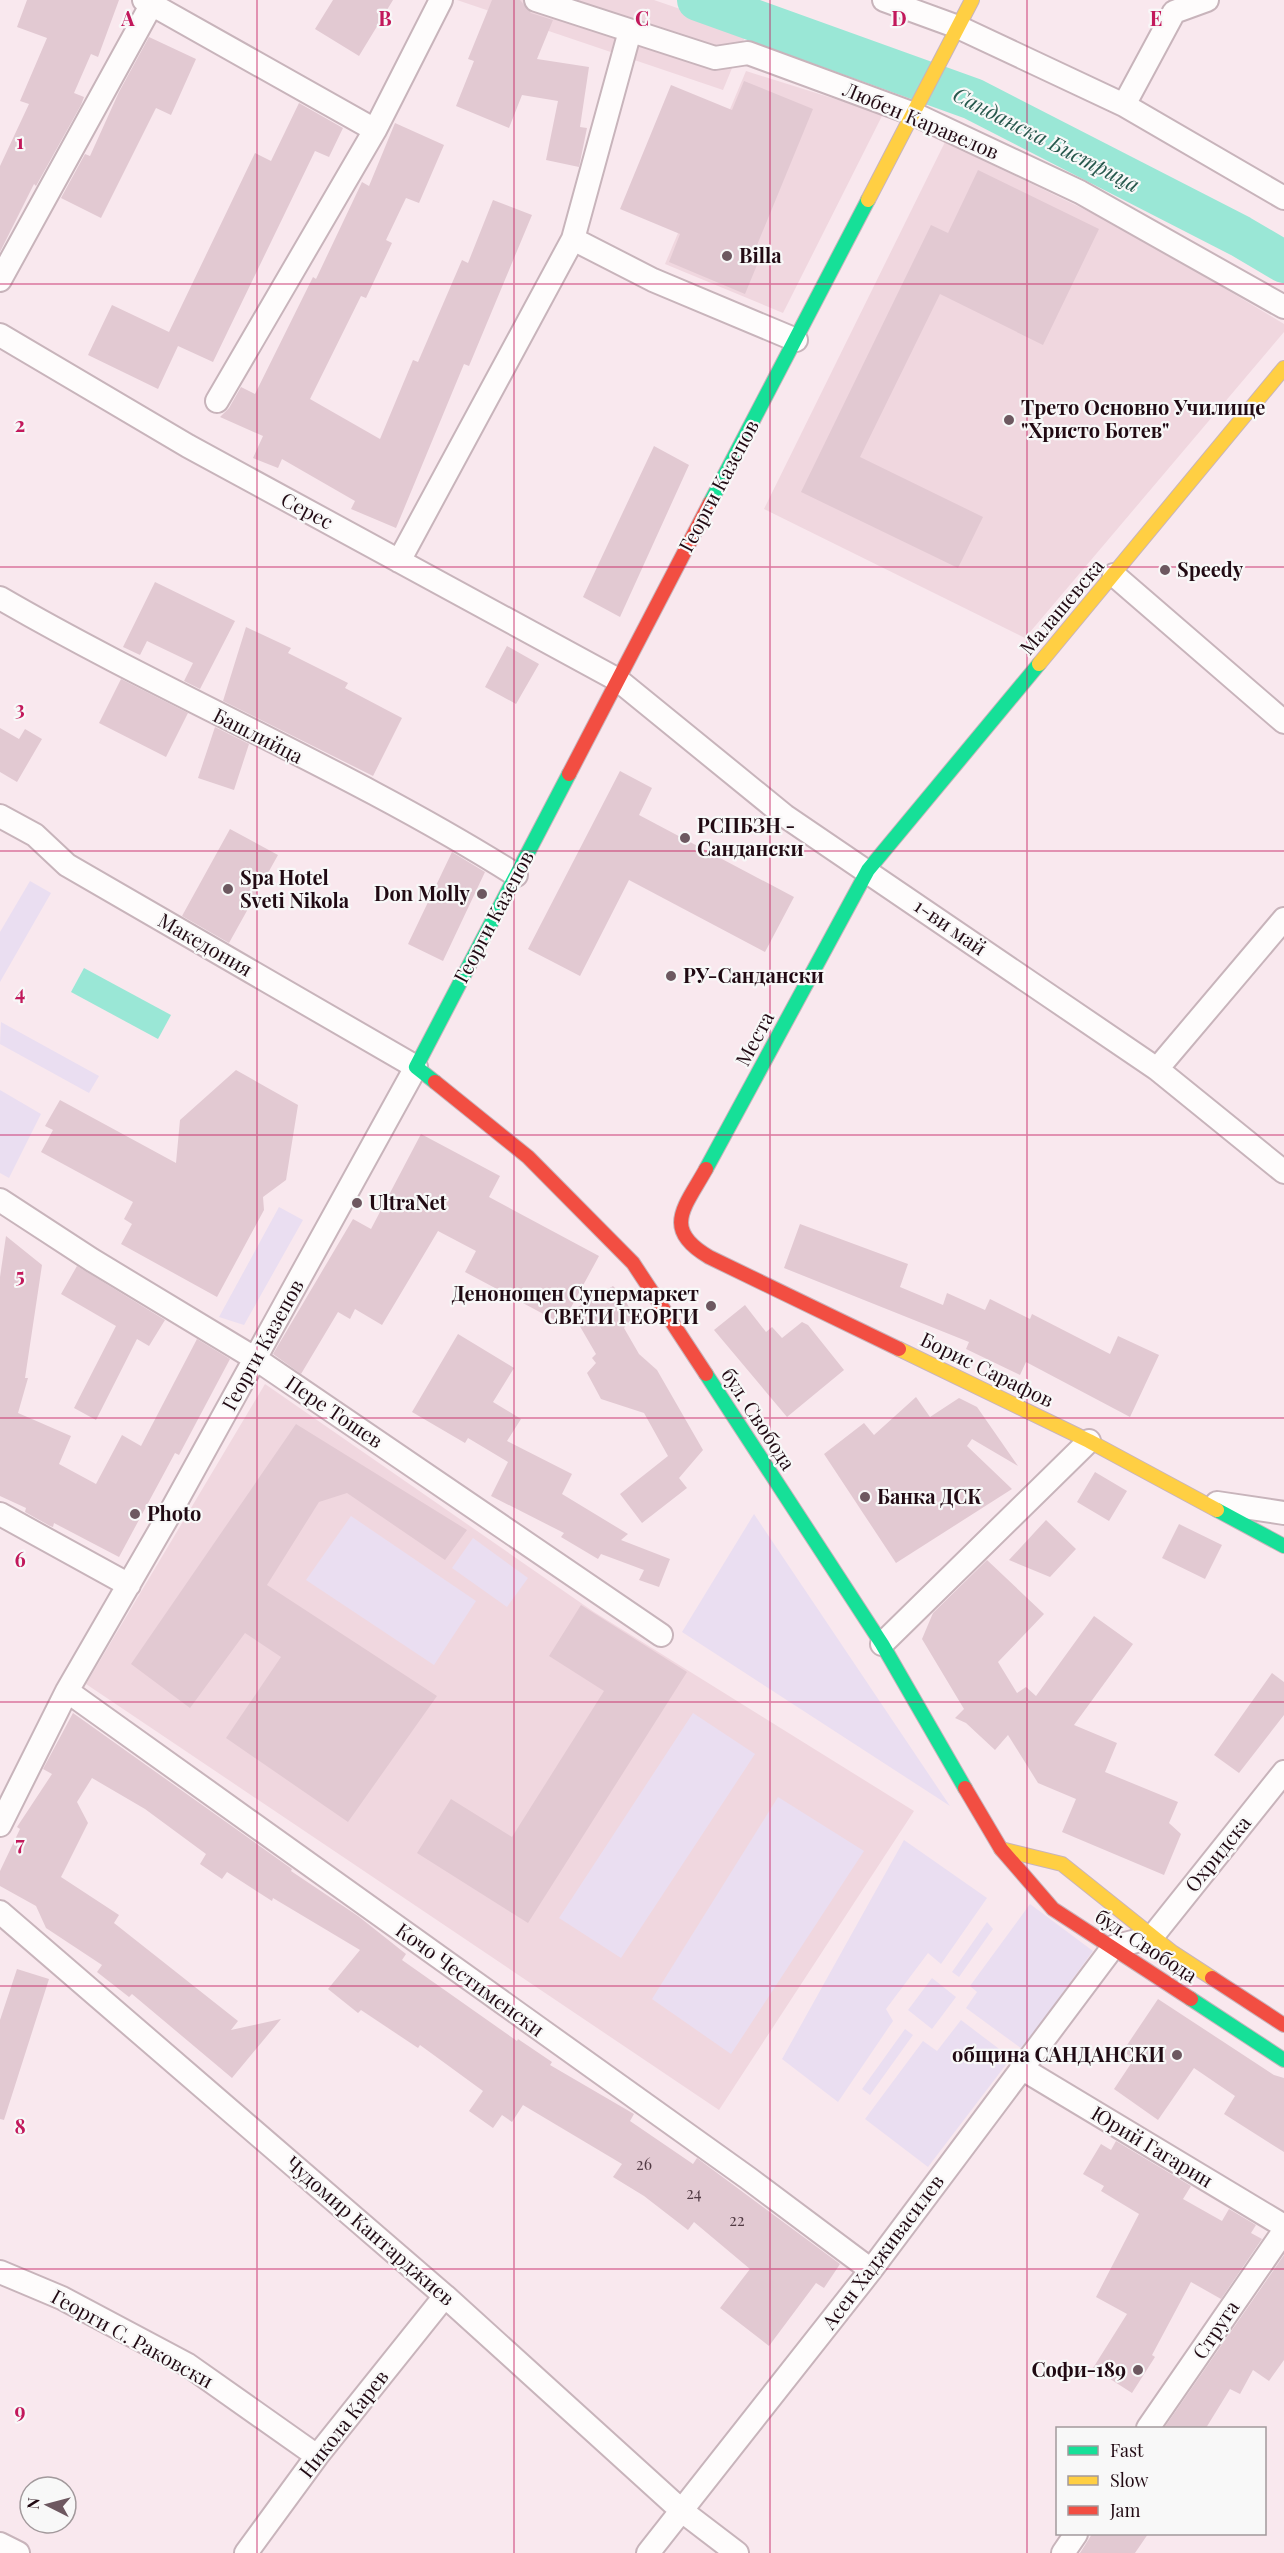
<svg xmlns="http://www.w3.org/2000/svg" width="1284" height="2553" viewBox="0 0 1284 2553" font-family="'Playfair Display',serif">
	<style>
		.built { fill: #f0d7df }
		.green { fill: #eadef1 }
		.water { fill: #9ae7d6 }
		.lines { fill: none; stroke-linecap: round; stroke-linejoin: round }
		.river { stroke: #9ae7d6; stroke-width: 42 }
		.building { fill: #e2c9d2 }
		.street-casing { stroke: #c8b4bb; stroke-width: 26 }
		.fast-casing { stroke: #c8b4bb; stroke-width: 16 }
		.slow-casing { stroke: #c8b4bb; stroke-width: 16 }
		.jam-casing { stroke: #c8b4bb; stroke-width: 16 }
		.street { stroke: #fefcfc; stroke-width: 22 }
		.fast { stroke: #16e098; stroke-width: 14 }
		.slow { stroke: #ffcf43; stroke-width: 14 }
		.jam { stroke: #f24e42; stroke-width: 14 }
		.grid { fill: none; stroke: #c2185b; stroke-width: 1.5; stroke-opacity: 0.55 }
		.poi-dot { fill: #6d5860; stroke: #f8f8f8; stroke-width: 2 }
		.labels { text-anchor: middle; stroke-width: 4.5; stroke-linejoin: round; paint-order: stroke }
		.number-label { font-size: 16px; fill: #513a43 }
		.street-label { font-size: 20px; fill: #210a13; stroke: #f8f8f8 }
		.poi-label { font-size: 20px; font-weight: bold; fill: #210a13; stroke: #f8f8f8; text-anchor: start }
		.water-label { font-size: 21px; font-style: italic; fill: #27584d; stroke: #f8f8f8 }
		.grid-label { font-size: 20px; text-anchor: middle; font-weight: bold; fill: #c2185b; stroke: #f8f8f8; stroke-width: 4.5; stroke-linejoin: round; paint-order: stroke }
	</style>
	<rect width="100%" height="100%" fill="#f9e8ee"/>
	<path class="built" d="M457 0H654L747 32 723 90Z
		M746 71 883 114 783 313 665 264Z
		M945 142 1129 231 1284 324V332L1025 638 764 509Z
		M265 1384 594 1612 914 1811 719 2110 86 1684Z"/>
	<path class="green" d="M30 881 51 893 0 982V932Z
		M1 1022 99 1076 89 1093 0 1044Z
		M0 1090 41 1114 9 1178 0 1173Z
		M279 1207 303 1220 244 1325 219 1317Z
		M754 1514 950 1806 682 1632Z
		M351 1516 476 1601 434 1665 306 1580Z
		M473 1538 528 1578 507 1607 452 1568Z
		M693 1713 755 1754 621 1958 559 1918Z
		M778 1797 864 1851 731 2054 652 1999Z
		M904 1840 987 1898 941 1964 928 1953 886 2009 893 2021 838 2102 782 2059Z
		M1030 1904 1093 1951 1022 2049 966 2008 977 1992 970 1986Z
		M987 1922 993 1929 959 1977 952 1972Z
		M932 1978 956 1997 932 2029 908 2010Z
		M961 2020 1011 2058 928 2167 865 2119 923 2041 937 2051Z
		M905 2029 913 2035 870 2095 862 2089Z"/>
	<path class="water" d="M84 968 171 1015 158 1039 71 992Z"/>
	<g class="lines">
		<path class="river" d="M698 0 973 99 1240 236 1284 262"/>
	</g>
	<path class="building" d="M27 0H119L98 57 91 54 74 93 84 97 81 105 36 186 34 184 0 252V166L29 104 20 101 47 38 17 27Z
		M333 0H393L359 56 315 29Z
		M492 0H520L531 13 553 20 537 59 589 67 580 127 587 128 579 167 546 160 558 101 522 95 509 128 456 106 474 61 468 59Z
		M149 37 196 59 171 115 156 108 101 218 61 198 85 154 90 156 119 92Z
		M744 81 813 109 755 250 762 253 745 294 669 262 680 234 620 209 671 85 732 110Z
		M299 103 343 128 329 157 315 151 213 362 178 346 158 389 88 355 112 305 169 332 255 153 271 161Z
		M395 123 444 145 419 203 406 198 386 240 392 243 366 298 361 296 310 399 380 439 413 360 418 362 462 260 468 263 493 200 532 215 469 366 464 364 396 528 351 509 355 501 282 459 278 468 253 458 263 436 220 417 229 408 241 387 255 394 313 277 316 279 362 182 369 186Z
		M978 170 1099 229 1043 345 940 294 860 457 983 517 958 568 801 492 931 225 948 233Z
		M654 446 689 465 620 617 583 597Z
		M155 582 235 621 200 689 184 681 193 663 147 641 140 655 123 647Z
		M246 627 291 648 288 653 348 683 345 688 402 718 373 776 223 701Z
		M507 646 539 664 516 704 485 687Z
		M121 679 188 713 166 757 99 723Z
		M215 727 249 744 234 790 198 778Z
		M0 728 19 739 25 729 42 739 17 782 0 772Z
		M620 771 652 788 639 815 794 897 765 952 629 880 580 976 528 949Z
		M230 829 278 855 229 943 182 916Z
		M452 852 485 872 443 961 408 944Z
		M236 1070 298 1105 286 1180 263 1197 264 1210 217 1297 121 1244 132 1224 124 1219 133 1202 41 1152 53 1130 45 1126 60 1100 176 1163 180 1120Z
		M421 1134 500 1176 489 1197 599 1256 562 1324 465 1272 476 1251 438 1231 382 1325 355 1309 350 1319 338 1312 301 1374 273 1354 353 1219 371 1229Z
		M800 1224 908 1264 900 1287 943 1305 947 1293 985 1310 990 1299 1030 1319 1032 1314 1110 1354 1118 1336 1159 1355 1130 1417 1026 1362 1020 1375 966 1349 969 1342 784 1268Z
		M6 1236 42 1265 25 1378H28L18 1413 71 1436 59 1464 96 1484 122 1435 141 1446 197 1339 230 1359 179 1455 175 1453 119 1557 54 1523 53 1527 50 1526 25 1512 26 1508 0 1496V1277Z
		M77 1266 165 1320 149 1346 137 1339 96 1420 74 1408 116 1326 61 1294Z
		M613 1286 622 1295 634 1316 624 1328 639 1354 657 1370 703 1450 679 1478 687 1488 642 1523 620 1494 668 1456 644 1413 601 1399 587 1373 596 1363 592 1358 596 1354 571 1311Z
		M745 1305 766 1332 772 1327 782 1338 802 1322 808 1325 844 1370 787 1417 714 1330Z
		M458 1334 514 1368 493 1402 521 1419 507 1441 572 1474 562 1494 628 1534 621 1540 670 1559 659 1587 639 1580 644 1570 601 1554 598 1559 561 1537 564 1533 491 1496 508 1462 468 1438 465 1443 412 1412Z
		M916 1397 930 1417 959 1398 977 1407 1018 1466 972 1439 967 1446 1012 1489 896 1563 824 1454 864 1423 874 1435Z
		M296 1424 467 1530 445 1560 347 1493 319 1502 267 1585 437 1696 348 1822 226 1738 281 1657 245 1633 190 1708 131 1664Z
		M1095 1472 1127 1491 1109 1521 1077 1502Z
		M1046 1520 1076 1549 1050 1577 1009 1560Z
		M1179 1524 1222 1545 1205 1579 1162 1558Z
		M987 1560 1044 1614 998 1662 1017 1693 1026 1687 1036 1696 1094 1616 1133 1644 1074 1725 1117 1743 1105 1772 1178 1802 1169 1823 1181 1834 1164 1875 1062 1832 1076 1799 1038 1783 1008 1735 995 1750 966 1723 955 1718 964 1709 922 1639 933 1613Z
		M581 1605 687 1672 528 1923 417 1853 451 1799 512 1837 604 1691 549 1656Z
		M1272 1673 1284 1682V1715L1239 1773 1214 1755Z
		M73 1713 292 1869 291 1871 358 1916 406 1954 402 1960 517 2041 518 2039 552 2062 550 2065 634 2114 630 2121 693 2164 697 2158 840 2264 824 2288 816 2283 769 2346 720 2308 750 2269 694 2222 688 2230 644 2196 613 2177 622 2164 523 2105 512 2122 502 2115 493 2128 469 2111 483 2091 420 2045 418 2048 361 2010 358 2013 328 1989 360 1950 273 1898 272 1901 227 1872 222 1879 200 1864 206 1854 145 1809 92 1778 77 1802 88 1823 61 1877 119 1915 114 1923 238 2021 231 2030 281 2019 232 2078 132 1994 129 1997 97 1972 102 1965 46 1928 36 1906 0 1886V1871L20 1829 17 1827 52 1774 43 1769Z
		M17 1969 49 1979 4 2120 0 2119V2020Z
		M1158 1999 1274 2075 1284 2078V2152L1224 2114 1235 2096 1194 2068 1158 2120 1114 2089 1134 2059 1123 2051Z
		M1116 2141 1191 2186 1183 2199 1222 2221 1229 2209 1256 2225 1251 2233 1262 2239 1221 2299 1191 2282 1152 2355 1155 2357 1132 2393 1093 2368 1127 2314 1096 2297 1139 2214 1101 2191 1104 2186 1083 2174 1101 2144 1111 2150Z
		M1284 2255V2360L1269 2381 1253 2370 1240 2394 1230 2389 1206 2428H1164Z
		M1092 2534H1148L1135 2553H1080Z"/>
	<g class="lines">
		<g class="street-casing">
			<path id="street" d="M144 0 375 130
				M536 0 715 58 748 53 914 114 1080 192 1284 307
				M884 0 958 27 1124 105 1284 198
				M1124 105 1174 12 1207 0
				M573 239 653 280 796 340
				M0 280 154 0
				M0 335 188 446 618 680 785 816 1157 1069 1284 1172
				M217 401 375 130 441 0
				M399 561 573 239 630 31
				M1114 575 1284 722
				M0 598C169 696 351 771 516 875
				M0 816 35 835 67 865 416 1067 166 1520 67 1691 0 1825
				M1157 1069 1284 919
				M0 1200 92 1260 256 1359 661 1635
				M1217 1503 1284 1513
				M0 1514 129 1585
				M882 1644 1089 1441
				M67 1691 748 2178 871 2270
				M0 1912 445 2296 682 2511 737 2553
				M1021 2068 1284 2226
				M0 2272 62 2298 188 2365 317 2456
				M1148 2428 1284 2231
				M0 2544 18 2553
				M246 2553 317 2456 445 2296
				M648 2553 871 2270 1113 1947 1152 1937 1284 1772
				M1063 2553 1076 2534"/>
		</g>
		<g class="fast-casing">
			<path id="fast" d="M710 503 868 200
				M435 1082 416 1067 569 774
				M706 1169 868 870 1039 664
				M706 1374 882 1644 965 1788
				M1217 1510 1284 1546
				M1191 1999 1284 2060"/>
		</g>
		<g class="slow-casing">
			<path id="slow" d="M868 200 972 0
				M1039 664 1284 368
				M899 1349 1089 1441 1217 1510
				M1001 1849 1062 1864 1172 1952 1212 1978"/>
		</g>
		<g class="jam-casing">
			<path id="jam" d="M569 774 710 503
				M435 1082 528 1157 633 1263 706 1374
				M706 1169C685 1207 661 1229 709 1257L899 1349
				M965 1788 1001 1849 1053 1909 1191 1999
				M1212 1978 1284 2025"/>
		</g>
		<use href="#street" class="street"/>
		<use href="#fast" class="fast"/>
		<use href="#slow" class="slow"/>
		<use href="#jam" class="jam"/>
	</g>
	<path class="grid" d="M257 0V2553M514 0V2553M770 0V2553M1027 0V2553M0 284H1284M0 567H1284M0 851H1284M0 1135H1284M0 1418H1284M0 1702H1284M0 1986H1284M0 2269H1284"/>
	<g class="poi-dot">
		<circle cx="727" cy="256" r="6"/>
		<circle cx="1009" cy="420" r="6"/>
		<circle cx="1165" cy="570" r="6"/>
		<circle cx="685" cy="838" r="6"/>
		<circle cx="228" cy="889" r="6"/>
		<circle cx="482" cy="894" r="6"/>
		<circle cx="671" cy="976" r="6"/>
		<circle cx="357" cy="1203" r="6"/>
		<circle cx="711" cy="1306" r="6"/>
		<circle cx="865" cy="1497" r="6"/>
		<circle cx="135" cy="1514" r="6"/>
		<circle cx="1177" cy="2055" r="6"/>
		<circle cx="1138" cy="2370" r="6"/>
	</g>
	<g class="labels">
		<g class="number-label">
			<text x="644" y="2170">26</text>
			<text x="694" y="2199">24</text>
			<text x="737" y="2226">22</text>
		</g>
		<g class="street-label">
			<text transform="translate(921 121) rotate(23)" y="7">Любен Каравелов</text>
			<text transform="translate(719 486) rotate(-62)" y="7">Георги Казепов</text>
			<text transform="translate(307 511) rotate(28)" y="7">Серес</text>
			<text transform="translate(1062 607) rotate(-50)" y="7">Малашевска</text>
			<text transform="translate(258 736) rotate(27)" y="7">Башлийца</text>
			<text transform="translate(494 917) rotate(-62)" y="7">Георги Казепов</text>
			<text transform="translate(950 927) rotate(35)" y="7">1-ви май</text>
			<text transform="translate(205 945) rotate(30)" y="7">Македония</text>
			<text transform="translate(755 1039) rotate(-62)" y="7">Места</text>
			<text transform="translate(263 1345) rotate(-61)" y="7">Георги Казепов</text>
			<text transform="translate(987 1370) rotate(26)" y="7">Борис Сарафов</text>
			<text transform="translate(334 1412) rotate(34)" y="7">Пере Тошев</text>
			<text transform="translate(758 1419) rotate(57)" y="7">бул. Свобода</text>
			<text transform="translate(1218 1854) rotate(-51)" y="7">Охридска</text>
			<text transform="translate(1146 1946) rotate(33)" y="7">бул. Свобода</text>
			<text transform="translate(470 1980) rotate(36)" y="7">Кочо Честименски</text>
			<text transform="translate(1152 2147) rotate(31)" y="7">Юрий Гагарин</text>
			<text transform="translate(370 2231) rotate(41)" y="7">Чудомир Кантарджиев</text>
			<text transform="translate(883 2252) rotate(-53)" y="7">Асен Хадживасилев</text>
			<text transform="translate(1216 2330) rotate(-56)" y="7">Струга</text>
			<text transform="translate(132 2339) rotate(29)" y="7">Георги С. Раковски</text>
			<text transform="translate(344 2424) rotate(-52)" y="7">Никола Карев</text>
		</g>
		<g class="poi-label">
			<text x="739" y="263">Billa</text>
			<text x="1021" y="415">Трето Основно Училище<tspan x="1021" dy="23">"Христо Ботев"</tspan></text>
			<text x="1177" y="577">Speedy</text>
			<text x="697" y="833">РСПБЗН -<tspan x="697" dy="23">Сандански</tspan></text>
			<text x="240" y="885">Spa Hotel<tspan x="240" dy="23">Sveti Nikola</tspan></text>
			<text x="470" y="901" text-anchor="end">Don Molly</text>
			<text x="683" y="983">РУ-Сандански</text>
			<text x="369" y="1210">UltraNet</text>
			<text x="699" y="1301" text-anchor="end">Денонощен Супермаркет<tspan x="699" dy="23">СВЕТИ ГЕОРГИ</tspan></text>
			<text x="877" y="1504">Банка ДСК</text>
			<text x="147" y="1521">Photo</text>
			<text x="1165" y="2062" text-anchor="end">община САНДАНСКИ</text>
			<text x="1126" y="2377" text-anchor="end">Софи-189</text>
		</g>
		<g class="water-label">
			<text transform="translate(1046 140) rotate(27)" y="7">Санданска Бистрица</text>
		</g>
	</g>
	<g class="grid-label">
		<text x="128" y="26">A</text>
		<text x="385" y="26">B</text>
		<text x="642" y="26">C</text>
		<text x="899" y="26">D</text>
		<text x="1156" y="26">E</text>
		<text x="20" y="149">1</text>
		<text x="20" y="432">2</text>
		<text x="20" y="716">3</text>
		<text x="20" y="1000">4</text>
		<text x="20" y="1283">5</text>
		<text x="20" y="1567">6</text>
		<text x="20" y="1851">7</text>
		<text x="20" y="2134">8</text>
		<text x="20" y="2418">9</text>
	</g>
	<rect x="1056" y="2427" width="210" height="108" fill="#f8f8f8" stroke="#a2999c" stroke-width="1.5"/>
	<rect x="1068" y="2446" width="30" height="9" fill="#16e098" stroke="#a2999c" stroke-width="1.5"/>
	<text x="1110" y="2457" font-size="18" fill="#210a13">Fast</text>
	<rect x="1068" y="2476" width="30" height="9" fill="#ffcf43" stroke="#a2999c" stroke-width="1.5"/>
	<text x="1110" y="2487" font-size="18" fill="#210a13">Slow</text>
	<rect x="1068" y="2506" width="30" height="9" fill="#f24e42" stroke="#a2999c" stroke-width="1.5"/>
	<text x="1110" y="2517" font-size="18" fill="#210a13">Jam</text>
	<g transform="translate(48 2505) rotate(276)"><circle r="28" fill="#f8f8f8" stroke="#a2999c" stroke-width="1.5"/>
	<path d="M0-4.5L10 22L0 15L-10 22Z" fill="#6d5860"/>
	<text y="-9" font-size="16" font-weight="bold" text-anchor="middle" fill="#210a13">N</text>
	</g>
</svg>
